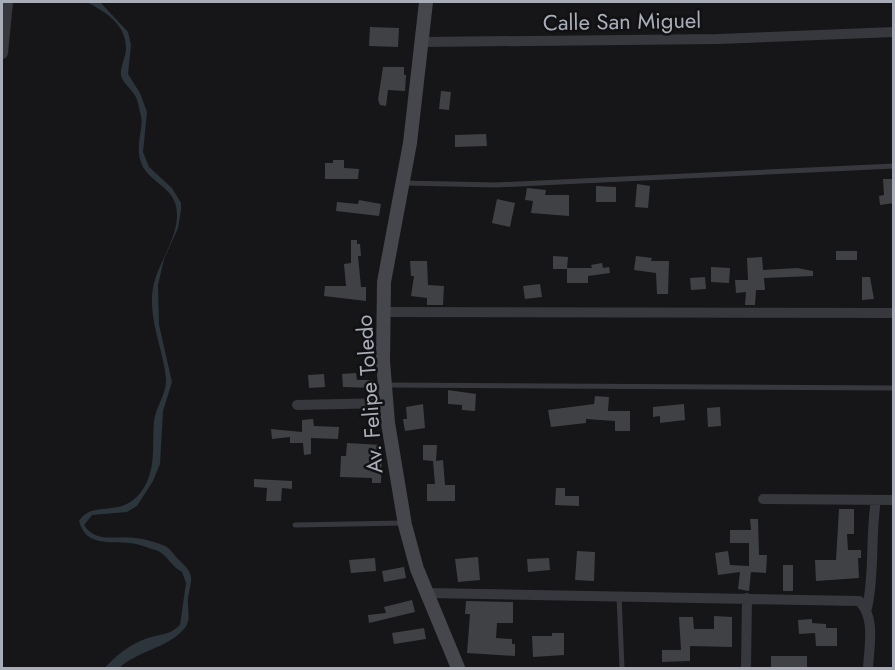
<svg xmlns="http://www.w3.org/2000/svg" width="895" height="670" viewBox="0 0 895 670" font-family="Jost,sans-serif">
	<style>
		.water { fill: #2c353c }
		.building { fill: #404145 }
		.lines { fill: none; stroke-linecap: round; stroke-linejoin: round }
		.service { stroke: #37383d; stroke-width: 5 }
		.minor { stroke: #37383d; stroke-width: 10 }
		.tertiary { stroke: #37383d; stroke-width: 12 }
		.secondary { stroke: #45474d; stroke-width: 14 }
		.labels { text-anchor: middle; stroke-width: 5; stroke-linejoin: round; paint-order: stroke }
		.street-label { font-size: 22px; fill: #a8adb8; stroke: #111113 }
	</style>
	<rect width="100%" height="100%" fill="#161618"/>
	<path class="water" d="M87 2H100L128 32 131 45 128 74 140 93 147 112 143 152 149 167 172 188 181 203V210L178 228 164 259 158 285 159 325 172 382 163 411 160 464 153 481 137 506 127 512 92 515 84 525C96 544 117 535 135 538 145 539 156 542 165 546 171 549 174 555 178 559 195 575 192 576 188 598 187 609 192 620 184 629 166 649 139 650 119 668H105C115 656 129 645 145 639 158 634 169 636 180 625L186 583 182 572C172 567 167 555 158 551 149 548 139 544 130 543 109 541 86 547 79 521 95 497 125 523 146 484 156 464 152 442 154 421 156 406 167 394 166 378 163 348 146 314 154 283 160 259 182 232 176 206 172 187 149 181 142 165 134 147 144 128 141 116 139 109 138 99 134 94 130 88 124 84 121 76 120 66 126 58 126 48 126 24 105 12 87 2Z"/>
	<path class="building" d="M370 27 399 28 398 47 369 46Z
		M383 67H404V75H406L405 91 388 90 386 106 380 105 378 100Z
		M441 91 451 92 449 110 439 109Z
		M486 134 487 146 455 147V135Z
		M333 160H344V168L359 169 358 179H325V163H333Z
		M883 179H894V203L880 205 879 196 884 195Z
		M637 184 650 186 648 208 635 207Z
		M596 186 616 187V202H596Z
		M527 188 546 190 545 195H569V216L531 213 533 201 525 200Z
		M497 199 515 203 510 227 492 223Z
		M359 200 381 204 379 216 336 211 337 202 358 204Z
		M351 240H357V244H360L361 256H358L361 287H366V301L324 296 325 286H346L344 264 351 263Z
		M836 251H857V260H836Z
		M553 256 568 257 567 268H592L591 265 602 263 603 268 609 267 610 273 588 276V283H567V269H553Z
		M636 256 652 258 651 261H669L668 294H657L656 273 634 270Z
		M762 257 763 270 797 268 813 271V276L764 278 765 290H756L755 305H745L746 292 736 293 735 280H748L747 258Z
		M410 261H427L428 285 444 286 443 305H427V298L411 296 414 276H411Z
		M711 267 730 268 729 283 711 282Z
		M705 277 706 289 691 290 690 278Z
		M862 277H870L874 299 862 300Z
		M540 284 542 297 525 299 523 286Z
		M356 373 357 380H373L374 388 343 387 342 374Z
		M324 374 325 387 309 388 308 375Z
		M448 390 476 394 475 411 462 410V405L448 404Z
		M595 396 609 397 608 411H630V431H615V421L586 419V423L551 427 548 410 594 404Z
		M423 404 425 428 405 431 403 419H407L406 407Z
		M684 404 685 420 660 423V416L653 417V407Z
		M720 407 721 426 708 427 707 408Z
		M313 419 314 426 339 427 338 439 311 438V454L304 455 303 443H290V437L272 439 271 429 302 432V420Z
		M347 443 382 445 381 483H372V478L340 477 341 456H346Z
		M423 445H437L436 461 443 460 445 485H455V501H427V484H435L433 461 423 460Z
		M254 479 292 481V489L282 488 281 501H266L267 488 254 487Z
		M556 488H565V496H579V506L555 505Z
		M839 509H854V534H847L848 550H861V558H858L859 578 816 581 815 560H836Z
		M750 519H758L759 555H767L766 573 751 572 749 591 738 589 740 572 718 575 715 553 728 551 730 565 749 566V543H730V530H751Z
		M577 551 595 552 594 581 575 580Z
		M478 557 480 580 458 582 455 559Z
		M375 558 376 571 351 573 349 560Z
		M549 558 550 570 528 572 527 559Z
		M783 565H793V591H783Z
		M404 567 406 578 384 582 382 571Z
		M412 600 415 612 369 623 368 615 386 613 384 607Z
		M466 601 513 602V623H497L496 638 512 639V644H515V656L467 653 470 614H465Z
		M714 616 732 617V647L690 646V661L662 662V650H681L679 617H693L694 629H714Z
		M812 619V623L826 624V628H837V646H816L815 633 799 634 798 620Z
		M424 628 426 639 394 644 392 633Z
		M552 633H564V655L533 657 532 636H552Z
		M771 656H807V669L771 668Z"/>
	<g class="lines">
		<path class="service" d="M404 183 496 185 894 166
			M385 385 894 388
			M295 525 403 523
			M619 596 622 668"/>
		<path class="minor" d="M422 42 718 39 894 32
			M382 312 894 313
			M297 405 387 403
			M763 499 894 500
			M427 593 859 601C876 617 869 647 868 668
			M867 608C875 573 870 536 876 500
			M746 668 747 598"/>
		<path class="tertiary" d="M2 53 7 2"/>
		<path class="secondary" d="M426 2 410 143 384 282 383 361 388 423 405 525 417 569 458 668"/>
	</g>
	<g class="labels">
		<g class="street-label">
			<text transform="translate(622 21) rotate(-1)" y="8">Calle San Miguel</text>
			<text transform="translate(369 394) rotate(-94)" y="8">Av. Felipe Toledo</text>
		</g>
	</g>
	<rect width="895" height="670" fill="none" stroke="#a8adb8" stroke-width="6"/>
</svg>
